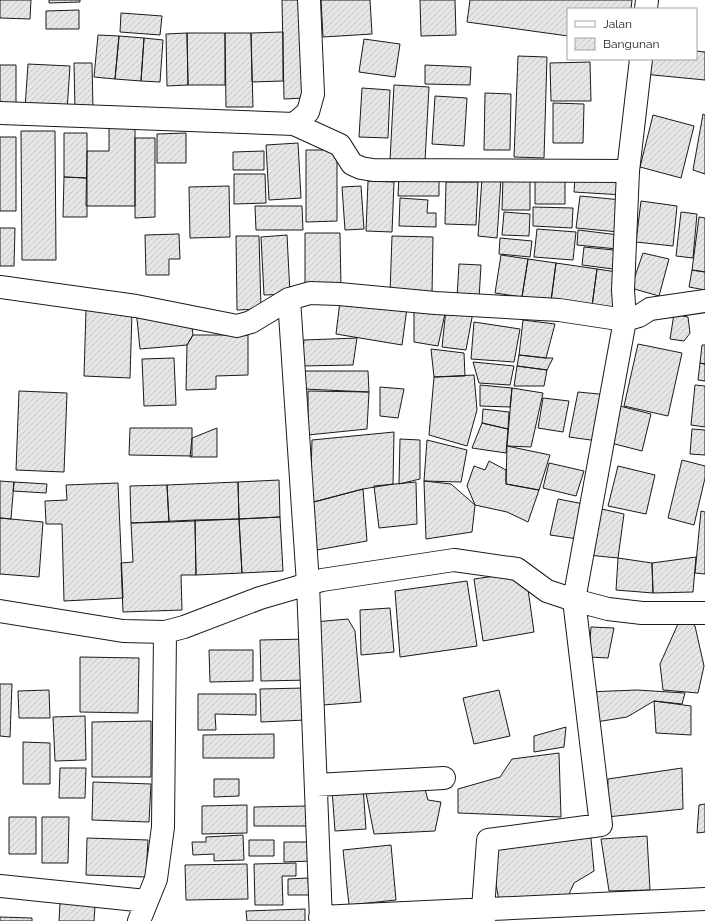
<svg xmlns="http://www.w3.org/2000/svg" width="705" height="921" viewBox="0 0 705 921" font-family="Raleway,sans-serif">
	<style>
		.building { fill: url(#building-hatch); stroke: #1a1a1a }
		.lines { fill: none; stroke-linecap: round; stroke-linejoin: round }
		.street-casing { stroke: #1a1a1a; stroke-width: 24 }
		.street { stroke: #fff; stroke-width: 22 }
	</style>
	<defs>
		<pattern id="building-hatch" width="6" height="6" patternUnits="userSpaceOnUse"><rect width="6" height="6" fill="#e6e6e6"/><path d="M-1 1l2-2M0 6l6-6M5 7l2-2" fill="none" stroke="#c5c5c5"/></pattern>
	</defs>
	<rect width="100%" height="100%" fill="#fff"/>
	<path class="building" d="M0 0H31L30 19 0 18Z
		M49 0H80V2L49 3Z
		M282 0H304L305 98 284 99Z
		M321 0H370L372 34 323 37Z
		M420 0H455L456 35 421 36Z
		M470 0H632L631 9H568V36L467 22Z
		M79 10V29H46V11Z
		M121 13 162 16 160 35 120 32Z
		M283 32V81L252 82 251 33Z
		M187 33H225V85H188Z
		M187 33 188 85 167 86 166 34Z
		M225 33H251L253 107H226Z
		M98 35 119 36 115 79 94 77Z
		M119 36 144 38 141 81 115 79Z
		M144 38 163 40 160 82 141 81Z
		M364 39 400 44 395 77 359 72Z
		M696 51 705 52V80L643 74 645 59H696Z
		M518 56 547 57 544 158 514 157Z
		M590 62 591 101H551L550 63Z
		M74 63H92L93 110H75Z
		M28 64 70 66 67 111 25 108Z
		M0 65H16V109H0Z
		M425 65 471 67 470 85 425 84Z
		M394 85 429 87 425 161 390 160Z
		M362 88 390 90 388 138 359 137Z
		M485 93 511 94 510 150H484Z
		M435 96 467 98 464 146 432 144Z
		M553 103 584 104 583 143H553Z
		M703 114 705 115V174L693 170Z
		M653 115 694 126 681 178 640 167Z
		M109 127H135V206H86L87 151H109Z
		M21 131H55L56 260H22Z
		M64 133H87V178L64 177Z
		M186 133V163H157V134Z
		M0 137H16V211H0Z
		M135 138H155V217L135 218Z
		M298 143 301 198 269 200 266 145Z
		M306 150H337V221L306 222Z
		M264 151V170H233V152Z
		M234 174H265L266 203 234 204Z
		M399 175H439V196H398Z
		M575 176 624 178 623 195 574 192Z
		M64 177 87 178V217H63Z
		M535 177H565V204H535Z
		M482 178 501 179 497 238 478 236Z
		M503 178 530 179V210H502Z
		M368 181 394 182 392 232 366 231Z
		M446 182H478L476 225 445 224Z
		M229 186 230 237 190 238 189 187Z
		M361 186 364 229 345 230 342 187Z
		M580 196 622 200 619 232 576 228Z
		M400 198 428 200 427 213H436V227L399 226Z
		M641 201 677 206 673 246 636 242Z
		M255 206H302L303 230H256Z
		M533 207 573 208 572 228 533 226Z
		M504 212 530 214 529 236 502 235Z
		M681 212 697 214 693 258 676 256Z
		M699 217 705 218V272L692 270Z
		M0 228H15L14 266H0Z
		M537 229 576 232 573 260 534 257Z
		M578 230 619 235 617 249 577 245Z
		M305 233H340L341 290H305Z
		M179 234 180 259H169V275H146L145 235Z
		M287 235 290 294 264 295 261 237Z
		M236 236H259L261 309 237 310Z
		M392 236 433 237 432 295 390 294Z
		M500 238 532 241 530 257 499 254Z
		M584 247 623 251 621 270 582 265Z
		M643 253 669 259 659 296 631 288Z
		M501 255 528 259 522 297 495 293Z
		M528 259 556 263 551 301 522 297Z
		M556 263 597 269 592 306 551 301Z
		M459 264 481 265 479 299 457 297Z
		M597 269 617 272 612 309 592 306Z
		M692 270 705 272V290L689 287Z
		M340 301 407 308 402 345 336 334Z
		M136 309 191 319 193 335 187 345 140 349Z
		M414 309H446L438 346 414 342Z
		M446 309 473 312 466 350 442 347Z
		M86 310 132 312 130 378 84 376Z
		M674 314 688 317 690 333 684 341 670 339Z
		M523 320 555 324 546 358 519 355Z
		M474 322 520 329 514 362 471 359Z
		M193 335H248V375L216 376V389L186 390 187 345Z
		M357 338 353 365 301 366 304 340Z
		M638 344 682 353 668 416 624 406Z
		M702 345H705V364L700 363Z
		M431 349 464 353 465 376 434 377Z
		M519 355 546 358H553L547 370 517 366Z
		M174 358 176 405 144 406 142 359Z
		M473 362 514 366 510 385 479 383Z
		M700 363 705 364V381L698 380Z
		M517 366 547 370 544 386H514Z
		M303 371H368L369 392 304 389Z
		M474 375 477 410 467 446 429 435 434 377Z
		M480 385 512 388 510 407 480 406Z
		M695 385 705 386V427L691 425Z
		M380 387 404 389 398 418 380 416Z
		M512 388 543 393 531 447 507 446Z
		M19 391 67 393 64 472 16 470Z
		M308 391 369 392 367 429 308 435Z
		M578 392 609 395 598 441 569 437Z
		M543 398 569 401 563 432 538 428Z
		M616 405 651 414 642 451 607 442Z
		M483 409 509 412 508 429 482 423Z
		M482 423 508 429 506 453 472 448Z
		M130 428H192V456L129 455Z
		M217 428V457H190L192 438Z
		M692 429 705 430V455L690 454Z
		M394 432 393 484 363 489 310 503 312 440Z
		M400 439 420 440V479L399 484Z
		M427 440 467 450 461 482 424 481Z
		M507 446 550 455 539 490 506 484Z
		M682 460 705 466V478L694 525 668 518Z
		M489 461 506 470V484L539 490 528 522 507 512 475 505 467 486 474 466 485 470Z
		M549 463 584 471 576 496 543 488Z
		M618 466 655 475 646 514 608 506Z
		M279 480 280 517 239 519 238 482Z
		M0 481 14 482 11 519 0 518Z
		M424 481 451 484 475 505 472 532 426 539Z
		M14 482 47 484 46 493 13 491Z
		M238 482 239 519 169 522 167 485Z
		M416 482 417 524 379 528 374 486Z
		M118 483 123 598 64 601 62 524H46L45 501 67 500 66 485Z
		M167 485 169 522 131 523 130 486Z
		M363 489 367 541 317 550 310 503Z
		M558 499 584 504 578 539 550 535Z
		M593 507 624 514 618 558 588 555Z
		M701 511 705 512V574L695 573Z
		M280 517 283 571 242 573 239 519Z
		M0 518 43 522 39 577 0 574Z
		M239 519 242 573 196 575 195 520Z
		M195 520 196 575H181L182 610 123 612 121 563 133 562 131 523Z
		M696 557 693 592 653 593 652 563Z
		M618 558 652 563 653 593 616 590Z
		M510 574 528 589 534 632 483 641 474 579Z
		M467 581 477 646 400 657 395 591Z
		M390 608 394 652 361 655 360 610Z
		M682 615 695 626 704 666 698 693 663 690 660 664Z
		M348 619 355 631 361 702 323 705 314 622Z
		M591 627 614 628 608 658 589 657Z
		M308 639 310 680 261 681 260 640Z
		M209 650H253V681L210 682Z
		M80 657 139 658 138 713 80 712Z
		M0 684H12L10 737 0 736Z
		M305 688 306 720 261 722 260 689Z
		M49 690 50 718H19L18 691Z
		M499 690 510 736 474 744 463 698Z
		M637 690 685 693 682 704 654 701 627 717 596 722 586 692Z
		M198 694H256V715L215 714 216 730H198Z
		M654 701 691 706V735L656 733Z
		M85 716 86 760 55 761 53 717Z
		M151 721V777H92V722Z
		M566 727 564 747 534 752V736Z
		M274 734V758H203V735Z
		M23 742 50 743V784H23Z
		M559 753 561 817 458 813V789L500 777 512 759Z
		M60 768H86L85 798H59Z
		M682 768 683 809 607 817 608 779Z
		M214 779H239V796L214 797Z
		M93 782 151 784 149 822 92 820Z
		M423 782 428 800 441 802 435 831 374 834 366 793Z
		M363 787 366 829 335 831 332 790Z
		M705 804V832L697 833 699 805Z
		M247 805V833L202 834V806Z
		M308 806 309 826H254V807Z
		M9 817H36V854H9Z
		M42 817H69L68 863H42Z
		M590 828 594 871 574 883 565 903 500 905 489 850Z
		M243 835 244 860 214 861V854L193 855 192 842H206V837Z
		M647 836 650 890 609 891 601 839Z
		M87 838 148 840 146 877 86 875Z
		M249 840H274V856H249Z
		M284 842H311L312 861 284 862Z
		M391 845 396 900 349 905 343 850Z
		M296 863V876H282L283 905H255L254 864Z
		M247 864 248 899 186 900 185 865Z
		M308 878 309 895H288V879Z
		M60 903 95 906 94 921H59Z
		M305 909V921H247L246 911Z
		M0 917 32 918V921H0Z"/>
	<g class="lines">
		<g class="street-casing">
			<path id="street" d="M646 9 647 0
				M0 113 294 124 340 145 352 164 361 168 373 170 628 171
				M294 124 308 112 313 94 309 0
				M0 287 136 306 237 326 251 322 289 299 310 293 339 294 435 303 559 310 625 320 639 316 650 309 705 301
				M289 299 308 584 321 921
				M0 611 123 631 165 632 184 627 260 598 322 580 454 560 517 569 547 591 574 600 608 609 642 613H705
				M316 785 444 778
				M0 886 146 901
				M320 917 705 899
				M139 921 156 879 163 827 165 632
				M484 921 483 909 488 840 601 825 574 600 625 320 623 290 628 171 641 59"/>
		</g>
		<use href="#street" class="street"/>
	</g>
	<rect x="567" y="8" width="130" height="52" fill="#ffffff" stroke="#a3a3a3"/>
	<rect x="575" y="21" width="20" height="6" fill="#ffffff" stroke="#a3a3a3"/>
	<text x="603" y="28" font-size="12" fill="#1a1a1a">Jalan</text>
	<rect x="575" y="38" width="20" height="12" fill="url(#building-hatch)" stroke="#a3a3a3"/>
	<text x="603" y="48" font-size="12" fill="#1a1a1a">Bangunan</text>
</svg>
